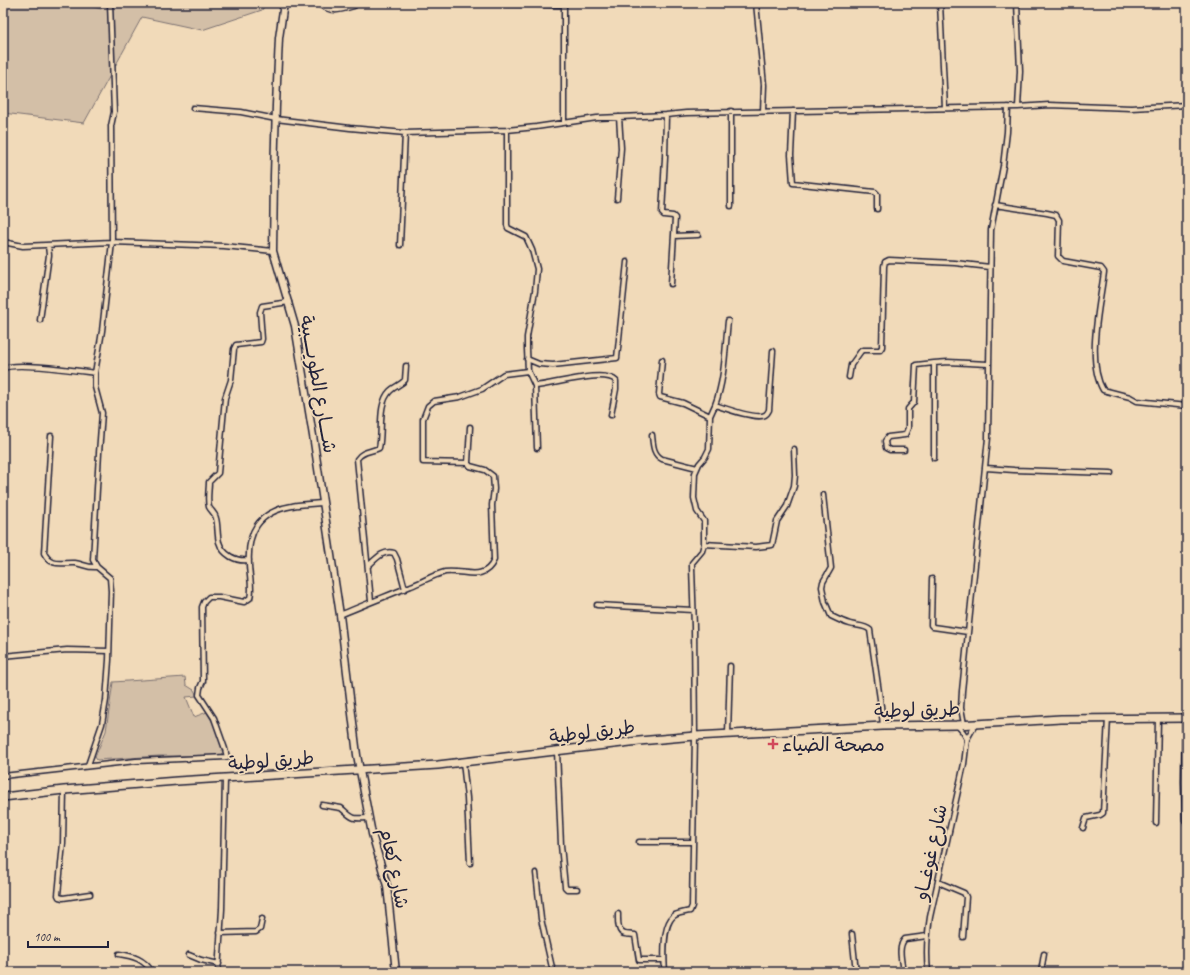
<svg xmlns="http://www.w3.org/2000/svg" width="1190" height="975" viewBox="0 0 1190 975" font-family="Caveat,'Playpen Sans Arabic',sans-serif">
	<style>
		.green { fill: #d3bfa7; stroke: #7a7071 }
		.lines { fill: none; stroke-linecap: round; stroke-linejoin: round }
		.street-casing { stroke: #22223b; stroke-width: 7 }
		.secondary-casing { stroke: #22223b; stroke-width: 9 }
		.primary-casing { stroke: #22223b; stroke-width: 10 }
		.street { stroke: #f1dab9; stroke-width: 4 }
		.secondary { stroke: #f1dab9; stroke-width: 6 }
		.primary { stroke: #f1dab9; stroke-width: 7 }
		.poi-dot { fill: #d1495b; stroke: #f1dab9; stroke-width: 1.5 }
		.labels { text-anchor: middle; stroke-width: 3.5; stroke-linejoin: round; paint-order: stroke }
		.street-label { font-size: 19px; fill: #22223b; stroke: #f1dab9 }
		.poi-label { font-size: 19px; fill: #22223b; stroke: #f1dab9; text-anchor: start }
	</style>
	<rect width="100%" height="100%" fill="#f1dab9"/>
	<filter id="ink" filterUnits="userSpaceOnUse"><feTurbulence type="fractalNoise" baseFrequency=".025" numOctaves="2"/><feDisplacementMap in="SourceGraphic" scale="8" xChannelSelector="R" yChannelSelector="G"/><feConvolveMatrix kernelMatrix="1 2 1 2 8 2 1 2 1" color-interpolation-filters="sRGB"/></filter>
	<g filter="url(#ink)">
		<path class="green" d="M3 3H87V5L101 9 105 3H266L262 10 202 30 142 17 84 123 3 113Z
			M185 677 186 685 194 690 197 696 186 697 194 717 207 712 216 728 225 756H159L97 760 95 757 106 731 113 682Z"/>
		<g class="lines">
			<g class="street-casing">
				<path id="street" d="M317 3C331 13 338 11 354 6
					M564 3V123
					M756 3 764 85 763 111
					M940 3 945 108
					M1017 3 1020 71 1018 107
					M506 4 564 5
					M193 108 241 112 276 119 350 128 405 133 507 130 536 127 597 118 666 115 686 113 1018 107 1049 105 1131 108 1187 105
					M793 111 791 155 793 183 875 192 877 194V209
					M666 115 665 158 662 213 664 215 673 216 675 218 671 284
					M507 130V225L508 228 526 237 532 250 537 269 535 291 527 337V349L528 371 535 386 537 448
					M617 198 621 148 619 117
					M995 205 1047 213 1056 215 1059 220 1058 256 1063 261 1101 268 1104 272C1100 304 1086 361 1103 390L1130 397 1137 401 1187 406
					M731 206V111
					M674 236 698 235
					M3 242 23 246 112 242 224 246 273 251
					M400 245 405 133
					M40 320 49 255 48 245
					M527 359 539 364 553 365 617 358 627 262
					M662 360 659 394 660 397 683 403 710 416 709 449 705 457 699 464 695 473 694 498 697 511 704 521V544L702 551 692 563V567L694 627 695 736 692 906 690 911C685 912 679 913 675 915 662 923 664 959 665 972
					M3 369C13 361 79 371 95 373
					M849 377 851 365 861 351 863 350H880L882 347 884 266 885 262 889 260 955 263 990 267
					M535 386C552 385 605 368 616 381V389L611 415
					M715 405C725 379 725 349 728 321
					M710 416 715 405C724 408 757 420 765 415 767 414 768 412 769 410L773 351
					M652 435C653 445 653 454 662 459L697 468
					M51 436 44 553C52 568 62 562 75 563 83 564 88 568 97 567
					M904 450H890L886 448 885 441 888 437 905 435 908 428V409L914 402 916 365 934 363
					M934 458V363L948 362 988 364
					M468 463 423 462V419L428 406 434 401 460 397 482 389 504 374 528 371
					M986 468 1014 470 1111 473
					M823 495 831 568 823 582 822 587 825 602 831 616C837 619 843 622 850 624 856 626 865 625 870 630L881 706 883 726
					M704 544 756 547 772 545 777 521 787 506 794 486 795 475 794 449
					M249 560C236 562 223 555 219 542 217 534 218 526 216 518 215 513 211 511 209 507 207 500 209 489 209 482L218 473 225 398 231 380 234 349 236 345 261 342 262 339 260 312 262 306 289 302
					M368 566C375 560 383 549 394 553L397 559 405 589
					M932 579 931 625 933 627 968 632
					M371 601 357 459C362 451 371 452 379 448 383 432 377 404 390 391 395 386 401 385 405 380L406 366
					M597 605 693 610
					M340 615C363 605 387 596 411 586 422 582 433 575 445 572 463 569 484 583 494 560L492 505 494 489 493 476 485 470 470 466 468 463 470 427
					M3 656 67 650 109 651
					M1185 718 1184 782 1185 820 1187 824
					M964 724 961 708 962 691 988 438 991 230 1003 166 1007 132 1008 107
					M957 725 963 732 967 739
					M728 734 730 666
					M557 751 561 845 565 887 567 889H577
					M463 762 467 798 470 863
					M88 765 102 724 106 700 109 660 111 591 110 578 97 567 93 560 99 453 102 413 95 387V373L102 331 112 242 111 126 114 112 110 3
					M3 776 136 761 227 757 225 749 214 718 199 695 200 688 203 681 202 607 204 602 209 597H219L244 602 250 598C253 587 249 575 249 564 247 532 258 512 292 506 302 504 313 504 323 503
					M64 790 63 843 58 895 59 897 63 898 90 894
					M322 805 341 808C354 819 351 819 368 818
					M1156 823 1158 718
					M1083 828 1086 818 1100 815 1103 813 1108 718
					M639 842H693
					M536 873 541 919 553 972
					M938 882 964 893 966 897 963 937
					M618 914C618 919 617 933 625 934 628 935 631 934 635 935L639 960H664
					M220 933 256 932 260 929 262 919
					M852 934 856 972
					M119 954C133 956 144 959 152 972
					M189 955 201 960 219 964
					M218 972 222 909 225 779
					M903 972C902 962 897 947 905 939L927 936
					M928 972C926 953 927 936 930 917L964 764 967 739 976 723
					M1041 972 1044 954"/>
			</g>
			<g class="secondary-casing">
				<path id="secondary" d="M284 3 279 38 276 105 274 176 273 251 295 326 314 442 340 615 357 755 372 834 387 886 396 972"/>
			</g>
			<g class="primary-casing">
				<path id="primary" d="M3 797 64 790 177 781 438 765 639 741 695 736 883 726 957 725 1061 719 1187 718"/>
			</g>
			<use href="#street" class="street"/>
			<use href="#secondary" class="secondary"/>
			<use href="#primary" class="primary"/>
		</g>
	</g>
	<path class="poi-dot" d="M771 738h4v4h4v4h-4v4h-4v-4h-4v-4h4z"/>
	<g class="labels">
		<g class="street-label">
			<text transform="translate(319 384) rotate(80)" y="7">شــــارع الطويــــبية</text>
			<text transform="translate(917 709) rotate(-2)" y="7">طريق لوطية</text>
			<text transform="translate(592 731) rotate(-7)" y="7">طريق لوطية</text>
			<text transform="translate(271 760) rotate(-4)" y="7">طريق لوطية</text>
			<text transform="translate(930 852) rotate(-78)" y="7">شارع غوغــاو</text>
			<text transform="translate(395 868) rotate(78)" y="7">شارع كعام</text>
		</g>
		<g class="poi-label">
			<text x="782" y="751">مصحة الضياء</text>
		</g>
	</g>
	<rect width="1190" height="975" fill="none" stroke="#f1dab9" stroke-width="16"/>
	<rect x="8" y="8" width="1174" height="959" fill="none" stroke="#22223b" stroke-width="1.5" filter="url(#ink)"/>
	<path d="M28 941v6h80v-6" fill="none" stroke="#22223b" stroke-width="2"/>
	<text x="34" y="941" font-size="12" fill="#22223b" stroke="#f1dab9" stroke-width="3" paint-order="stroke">100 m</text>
</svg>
